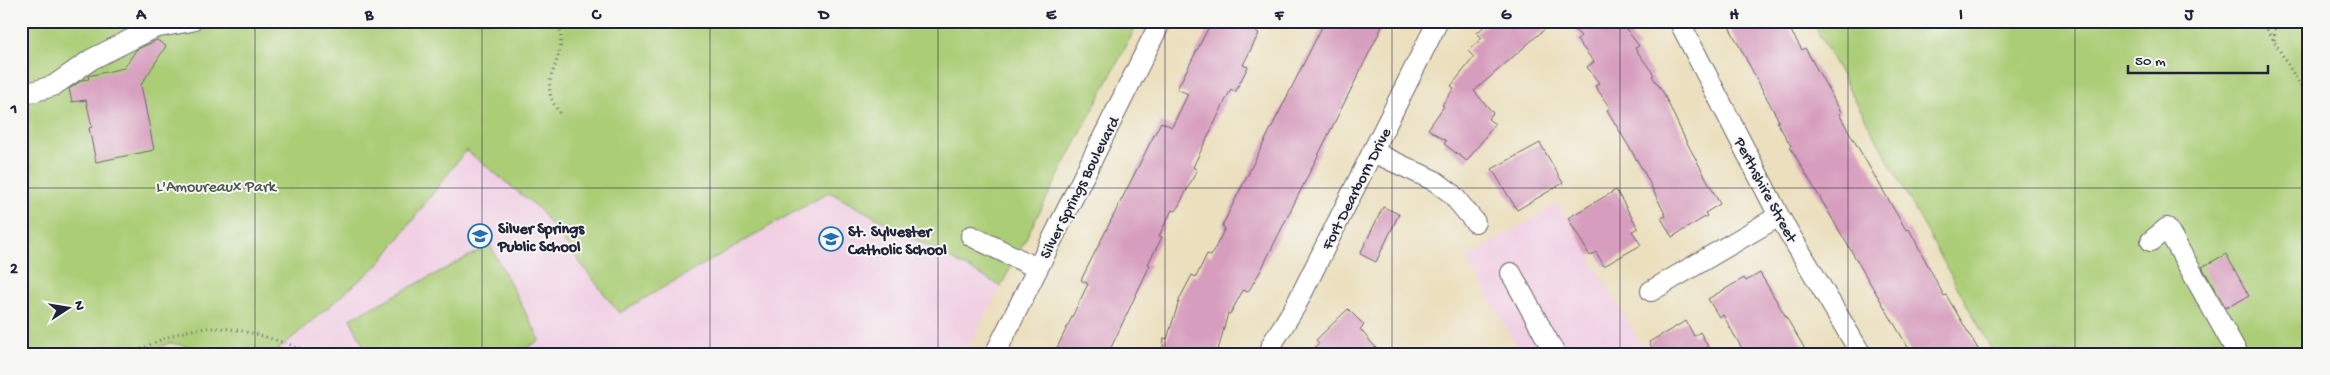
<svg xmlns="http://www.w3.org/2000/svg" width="2330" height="375" viewBox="0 0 2330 375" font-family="'Gochi Hand',sans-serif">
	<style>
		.built { fill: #f1d0e4 }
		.green { fill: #abcd76; stroke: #667858 }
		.building { fill: #d79dbe }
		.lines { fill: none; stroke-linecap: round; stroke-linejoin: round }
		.minor-casing { stroke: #686468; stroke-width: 22 }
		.path { stroke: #686468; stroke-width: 3; stroke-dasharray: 1 4; stroke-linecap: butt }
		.minor { stroke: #fff; stroke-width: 20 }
		.grid { fill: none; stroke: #22223b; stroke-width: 1; stroke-opacity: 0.55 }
		.labels { text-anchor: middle; stroke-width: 4; stroke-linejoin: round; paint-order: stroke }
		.park-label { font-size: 16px; fill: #4b554d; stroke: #f6f6f2 }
		.street-label { font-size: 16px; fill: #22223b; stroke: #f6f6f2 }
		.poi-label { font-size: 16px; font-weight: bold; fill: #22223b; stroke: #f6f6f2; text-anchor: start }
		.neatline { fill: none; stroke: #22223b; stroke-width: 2 }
		.grid-label { font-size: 16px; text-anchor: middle; font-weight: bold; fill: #22223b }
	</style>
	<rect width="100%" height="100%" fill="#f6f6f2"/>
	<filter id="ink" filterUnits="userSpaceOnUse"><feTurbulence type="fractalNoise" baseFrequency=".02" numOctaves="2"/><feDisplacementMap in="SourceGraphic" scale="10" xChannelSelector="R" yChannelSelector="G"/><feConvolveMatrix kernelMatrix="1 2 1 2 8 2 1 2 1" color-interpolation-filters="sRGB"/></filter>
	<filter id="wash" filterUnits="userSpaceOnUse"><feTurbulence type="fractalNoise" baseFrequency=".0096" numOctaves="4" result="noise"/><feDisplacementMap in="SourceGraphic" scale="20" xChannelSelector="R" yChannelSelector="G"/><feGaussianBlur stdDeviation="1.12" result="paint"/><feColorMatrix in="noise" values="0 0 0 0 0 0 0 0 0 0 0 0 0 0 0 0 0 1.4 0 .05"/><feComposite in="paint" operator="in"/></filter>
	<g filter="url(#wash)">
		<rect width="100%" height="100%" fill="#ebdfbd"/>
		<path class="built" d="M466 150 538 208 619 313 829 192 1001 286 964 354H273L380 263Z
			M1558 203 1647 354H1521L1466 258Z"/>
		<path class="green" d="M21 21H1139L1001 286 829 192 619 313 538 208 466 150 380 263 273 354H232L169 343 147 354H21Z
			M1812 21H2309V354H1994Z
			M490 245 540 340 515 354H368L350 319Z"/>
		<g id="blocks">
			<path class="building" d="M1212 21H1261L1256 32 1259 33 1243 65 1248 67 1235 92 1231 89 1193 167 1197 170 1176 211 1172 210 1159 236 1162 237 1148 264 1150 265 1108 354H1054L1088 284 1081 280 1149 145 1161 122 1172 127 1188 94 1177 89Z
				M1325 21H1370L1382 27 1261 270 1248 292 1243 290 1230 314 1228 313 1217 354H1162L1164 338 1167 339 1180 298 1192 275 1196 277 1207 254 1211 256 1225 228 1222 226 1234 202Z
				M1490 21H1554L1474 91 1493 113 1488 119 1495 124 1467 161 1444 144 1446 141 1428 129 1444 106 1442 105 1454 88 1451 86 1474 57 1468 51 1482 38 1477 33Z
				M1565 21H1620L1639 46 1635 48 1654 75 1652 76 1663 92 1685 139 1720 204 1705 213 1707 216 1672 237 1661 218 1666 216 1644 172 1607 110 1610 108 1595 86 1599 83 1587 67 1594 62 1577 40 1581 36Z
				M1726 21H1785L1802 50 1805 48 1841 112 1839 114 1852 137 1906 230 1909 229 1944 296 1946 295 1981 354H1912L1790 147 1791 146 1777 122 1779 121Z
				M157 40 166 46 141 85 154 150 96 162 89 128 92 127 86 100 72 102 69 89 82 80 89 79 88 76 124 68 136 50Z
				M1540 143 1563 183 1517 210 1492 169Z
				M1616 190 1638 228 1632 231 1641 245 1604 266 1596 252 1590 256 1568 218Z
				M1383 207 1399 214 1376 262 1360 254Z
				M2226 254 2249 296 2226 308 2202 267Z
				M1760 273 1805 349 1796 354H1745L1723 315 1719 317 1708 299 1744 278 1746 281Z
				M1348 309 1364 325 1360 329 1381 354H1309L1319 343 1316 340Z
				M1686 321 1694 336 1700 332 1712 354H1655L1649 342Z"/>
		</g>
	</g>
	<g filter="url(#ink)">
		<use href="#blocks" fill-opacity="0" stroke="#686468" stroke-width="1"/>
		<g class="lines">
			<g class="minor-casing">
				<path id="minor" d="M1679 21 1779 216 1861 354
					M21 95 53 86 92 59 154 28 191 21
					M1373 152 1435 181 1451 193 1475 222
					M971 236 1037 268
					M2151 241 2167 228 2238 354
					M1511 273 1555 354
					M1651 291 1779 216
					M995 354 1161 21
					M1270 354 1272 344 1296 305 1438 21"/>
			</g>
			<path class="path" d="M416 21 417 26
				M560 21C560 30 562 40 560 49 553 79 540 86 561 115
				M2262 21 2309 100
				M2274 40 2276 21
				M132 354C186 325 215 320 275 340 287 344 301 347 311 354
				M548 354 559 349 562 354"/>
			<use href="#minor" class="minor"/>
		</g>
	</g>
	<path class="grid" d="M255 21V354M482 21V354M710 21V354M938 21V354M1165 21V354M1392 21V354M1620 21V354M1848 21V354M2075 21V354M21 188H2309"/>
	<defs>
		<g id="school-ring" transform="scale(1.25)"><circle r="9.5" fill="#f6f6f2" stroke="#1f6fb2" stroke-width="1.5"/><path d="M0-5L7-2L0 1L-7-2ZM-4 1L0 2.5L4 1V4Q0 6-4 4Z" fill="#1f6fb2"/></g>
	</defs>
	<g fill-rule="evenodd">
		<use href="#school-ring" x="480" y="236"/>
		<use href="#school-ring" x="831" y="239"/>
	</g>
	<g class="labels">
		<g class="park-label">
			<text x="216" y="191">L'Amoureaux Park</text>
		</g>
		<g class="street-label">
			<text transform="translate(1078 187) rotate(-63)" y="6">Silver Springs Boulevard</text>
			<text transform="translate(1355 188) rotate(-63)" y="6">Fort Dearborn Drive</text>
			<text transform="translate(1767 189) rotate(62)" y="6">Perthshire Street</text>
		</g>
		<g class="poi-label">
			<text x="498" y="233">Silver Springs<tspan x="498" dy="18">Public School</tspan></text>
			<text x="848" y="236">St. Sylvester<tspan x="848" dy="18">Catholic School</tspan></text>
		</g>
	</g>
	<rect width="2330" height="375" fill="none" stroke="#f6f6f2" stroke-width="55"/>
	<g transform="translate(68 308) rotate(78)" stroke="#f6f6f2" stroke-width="4" paint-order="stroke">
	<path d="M0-4L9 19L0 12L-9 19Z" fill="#22223b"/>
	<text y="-8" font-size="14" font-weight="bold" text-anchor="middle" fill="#22223b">N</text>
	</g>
	<path d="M2128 65v8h140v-8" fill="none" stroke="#22223b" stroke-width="2.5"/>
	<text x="2135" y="65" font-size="15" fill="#22223b" stroke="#f6f6f2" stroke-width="4" paint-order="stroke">50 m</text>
	<rect x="28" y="28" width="2274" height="320" class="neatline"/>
	<g class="grid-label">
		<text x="141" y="19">A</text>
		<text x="369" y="19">B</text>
		<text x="596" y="19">C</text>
		<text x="824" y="19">D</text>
		<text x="1051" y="19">E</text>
		<text x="1279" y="19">F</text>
		<text x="1506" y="19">G</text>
		<text x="1734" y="19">H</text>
		<text x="1961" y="19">I</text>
		<text x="2189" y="19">J</text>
		<text x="14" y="113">1</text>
		<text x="14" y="273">2</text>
	</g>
</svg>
